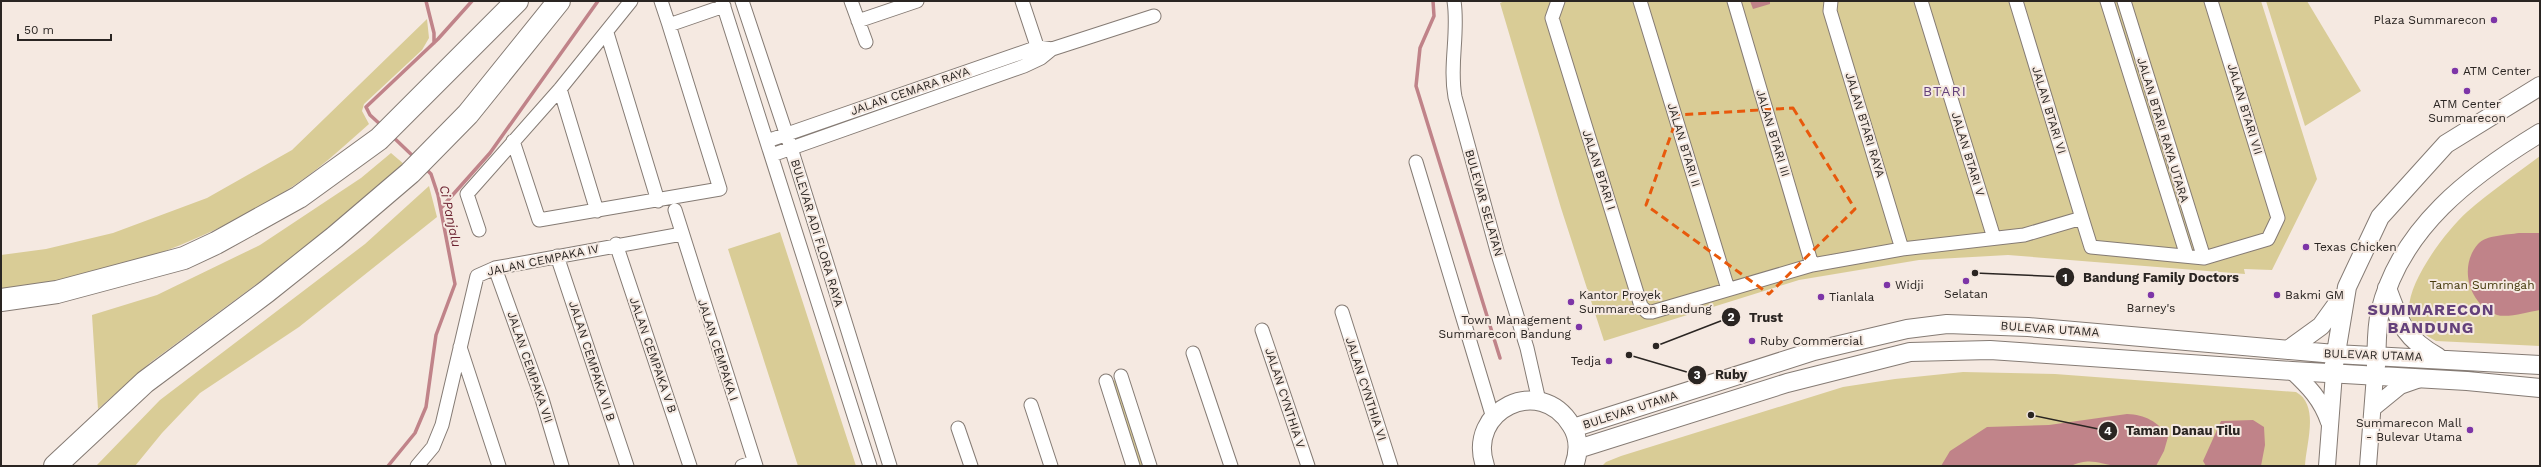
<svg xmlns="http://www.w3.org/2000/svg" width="2541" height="467" viewBox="0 0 2541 467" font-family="'Work Sans',sans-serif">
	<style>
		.green { fill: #d9cc96 }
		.water { fill: #c08389 }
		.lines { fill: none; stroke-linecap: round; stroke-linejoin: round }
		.stream { stroke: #c08389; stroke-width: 3.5 }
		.minor-casing { stroke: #857b74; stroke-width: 15 }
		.tertiary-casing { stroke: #857b74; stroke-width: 18 }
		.secondary-casing { stroke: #857b74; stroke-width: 20 }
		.motorway-casing { stroke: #857b74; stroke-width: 24 }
		.minor { stroke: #fff; stroke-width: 13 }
		.tertiary { stroke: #fff; stroke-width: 16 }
		.secondary { stroke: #fff; stroke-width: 18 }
		.motorway { stroke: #fff; stroke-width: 22 }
		.marked { fill: none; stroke: #e8590c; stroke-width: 3; stroke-dasharray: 8 5; stroke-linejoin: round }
		.poi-dot { fill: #7d35a7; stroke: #f5e9e1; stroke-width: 1.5 }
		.labels { text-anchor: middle; stroke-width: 4; stroke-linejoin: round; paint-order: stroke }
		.poi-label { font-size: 12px; fill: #2a2522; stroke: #f5e9e1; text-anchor: start }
		.street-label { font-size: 12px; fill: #2a2522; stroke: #f5e9e1 }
		.park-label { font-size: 12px; fill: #443a0c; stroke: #f5e9e1 }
		.water-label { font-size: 13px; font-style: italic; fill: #6b212f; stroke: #f5e9e1 }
		.quarter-label { font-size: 14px; letter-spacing: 1px; fill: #64417b; stroke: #f5e9e1 }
		.district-label { font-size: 16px; font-weight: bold; letter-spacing: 1px; fill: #64417b; stroke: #f5e9e1 }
		.leader { fill: none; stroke: #2a2522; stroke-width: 1.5 }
		.callout-dot { fill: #2a2522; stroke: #f5e9e1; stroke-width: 1.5 }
		.mark-label { font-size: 12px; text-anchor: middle; font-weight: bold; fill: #fff }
		.callout-label { font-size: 13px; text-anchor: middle; font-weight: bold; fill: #2a2522; stroke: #f5e9e1; stroke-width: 4; stroke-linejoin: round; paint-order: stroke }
	</style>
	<rect width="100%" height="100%" fill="#f5e9e1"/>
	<path class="green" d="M1505 1H2261L2317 179 2272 270 2244 269 2245 274 2008 255 1919 260 1799 280 1604 341 1561 208 1500 3Z
		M2266 1H2307L2361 91 2305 126Z
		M427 19 429 38 422 50 364 104 362 111 369 124C342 148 315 173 284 192 225 230 141 264 73 281 50 286 25 288 1 291V255L46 249 113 233 207 198 292 150Z
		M391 153 405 165 315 241 151 362 98 409 92 315 157 295 260 245 361 178Z
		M2540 156V346L2436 341C2425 335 2409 325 2409 310 2408 281 2446 231 2467 212 2490 192 2516 174 2540 156Z
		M429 186 437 217 299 327 200 393 162 433 135 466H96L160 400 365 244Z
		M780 232 856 466H798L728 249Z
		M1963 372 2055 374 2296 392C2320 405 2306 444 2305 466H1602L1606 462 1621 456 1843 387 1895 379Z
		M1119 379 1147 466H1135L1108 382Z"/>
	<path class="water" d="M1750 1H1770V4L1753 9Z
		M2519 233H2540V310C2528 312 2508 318 2497 315 2469 305 2458 267 2478 244 2486 235 2507 235 2519 233Z
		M2127 414C2145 415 2158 421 2168 437L2164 451 2156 466C2143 466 2130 467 2117 466 2098 464 2091 457 2071 466H1941L1950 451 1987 427 2049 425Z
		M2253 420 2264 427 2265 445 2261 466H2206L2203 461 2221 421Z"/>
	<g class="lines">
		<path class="stream" d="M426 1 434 33V43
			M1433 1 1434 16 1420 48 1416 86 1500 358
			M382 126 370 115 366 107 438 39 472 1
			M392 136 415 158
			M441 208 490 153 598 1
			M388 466 415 433 426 407 436 335 455 284 438 195 431 174 425 168"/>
		<g class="minor-casing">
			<path id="minor" d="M661 1 669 25 724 6
				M722 1 870 466
				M742 1 791 148 890 466
				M851 1 866 42
				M1022 1 1040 55
				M1454 1C1459 33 1449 65 1455 97L1497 251 1527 348 1539 401
				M1558 1 1552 18 1641 306 1647 312H1652L1812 265 1902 249 2024 235 2082 218 2091 247 2204 258 2268 239 2278 218 2211 1
				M1640 1 1728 289
				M1734 1 1812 265
				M1831 1 1830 11 1902 249
				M1921 1 1994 238
				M2016 1 2082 218
				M2107 1 2187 256
				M2124 1 2204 258
				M858 21 917 1
				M607 33 658 201
				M560 89 597 211
				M513 141 539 220 720 189 669 25
				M767 141 1038 47 1052 49
				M772 155 1024 66 1041 58 1052 49 1154 16
				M1416 162 1493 418
				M675 210 756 466
				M479 230 467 194 560 89 631 1
				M616 244 690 466
				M557 256 627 466
				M495 268 542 399 562 466
				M1342 312 1391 466
				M1262 330 1308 466
				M460 347 499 466
				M1193 353 1231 466
				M1121 376 1150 466
				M1106 381 1133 466
				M1031 405 1051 466
				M958 428 971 466
				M417 466 433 447 442 425 477 276 495 268 682 234
				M742 466 754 462"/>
		</g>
		<g class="tertiary-casing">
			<path id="tertiary" d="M2292 371C2309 387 2321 399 2329 422
				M2373 408 2400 386 2420 379
				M2327 466 2334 373
				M2368 466 2375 375"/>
		</g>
		<g class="secondary-casing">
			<path id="secondary" d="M2387 288C2400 323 2404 338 2438 357
				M2288 350 2321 326 2342 297
				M2334 365 2347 287 2380 217 2446 144 2540 86
				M2376 366C2377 348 2376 329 2380 312 2400 228 2471 175 2540 133
				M1573 428 1814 351 1907 329 1947 324 2028 327 2335 354 2540 365
				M1578 449 1787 383 1910 352 1990 350 2292 371 2467 381 2540 388
				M1485 466C1466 410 1540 374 1571 425 1579 437 1579 452 1574 466"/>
		</g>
		<g class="motorway-casing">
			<path id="motorway" d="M1 300 57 292 184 258 216 243 299 197 379 139 517 1
				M55 466 145 382 266 292 335 237 410 173 468 114 559 1"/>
		</g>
		<use href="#minor" class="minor"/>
		<use href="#tertiary" class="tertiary"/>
		<use href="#secondary" class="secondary"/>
		<use href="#motorway" class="motorway"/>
	</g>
	<path class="marked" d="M1793 108 1855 209 1769 294 1646 205 1678 115Z"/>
	<g class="poi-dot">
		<circle cx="2494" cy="20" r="4"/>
		<circle cx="2455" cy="71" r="4"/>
		<circle cx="2467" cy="91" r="4"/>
		<circle cx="2306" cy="247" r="4"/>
		<circle cx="1966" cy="281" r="4"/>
		<circle cx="1887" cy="285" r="4"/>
		<circle cx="2151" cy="295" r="4"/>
		<circle cx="2277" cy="295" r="4"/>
		<circle cx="1821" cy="297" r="4"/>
		<circle cx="1571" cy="302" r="4"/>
		<circle cx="1579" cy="327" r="4"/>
		<circle cx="1752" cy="341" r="4"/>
		<circle cx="1609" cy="361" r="4"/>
		<circle cx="2470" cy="430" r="4"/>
	</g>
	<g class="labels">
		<g class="poi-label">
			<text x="2486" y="24" text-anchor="end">Plaza Summarecon</text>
			<text x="2463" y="75">ATM Center</text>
			<text x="2467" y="108" text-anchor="middle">ATM Center<tspan x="2467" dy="14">Summarecon</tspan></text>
			<text x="2314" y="251">Texas Chicken</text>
			<text x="1895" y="289">Widji</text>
			<text x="1966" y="298" text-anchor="middle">Selatan</text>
			<text x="1579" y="299">Kantor Proyek<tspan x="1579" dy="14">Summarecon Bandung</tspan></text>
			<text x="2285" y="299">Bakmi GM</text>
			<text x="1829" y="301">Tianlala</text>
			<text x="2151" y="312" text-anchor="middle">Barney's</text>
			<text x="1571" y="324" text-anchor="end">Town Management<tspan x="1571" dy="14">Summarecon Bandung</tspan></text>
			<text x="1760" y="345">Ruby Commercial</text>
			<text x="1601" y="365" text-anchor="end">Tedja</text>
			<text x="2462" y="427" text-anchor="end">Summarecon Mall<tspan x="2462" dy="14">- Bulevar Utama</tspan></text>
		</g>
		<g class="street-label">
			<text transform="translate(910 91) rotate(-19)" y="4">JALAN CEMARA RAYA</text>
			<text transform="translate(2245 109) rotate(73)" y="4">JALAN BTARI VII</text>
			<text transform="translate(2049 110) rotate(73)" y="4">JALAN BTARI VI</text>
			<text transform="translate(1865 125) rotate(73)" y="4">JALAN BTARI RAYA</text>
			<text transform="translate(2163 130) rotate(73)" y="4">JALAN BTARI RAYA UTARA</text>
			<text transform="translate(1773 133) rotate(73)" y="4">JALAN BTARI III</text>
			<text transform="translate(1684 145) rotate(73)" y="4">JALAN BTARI II</text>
			<text transform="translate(1968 154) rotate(73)" y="4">JALAN BTARI V</text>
			<text transform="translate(1599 170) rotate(72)" y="4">JALAN BTARI I</text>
			<text transform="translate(1484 203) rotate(74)" y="4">BULEVAR SELATAN</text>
			<text transform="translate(817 233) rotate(73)" y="4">BULEVAR ADI FLORA RAYA</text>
			<text transform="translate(543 260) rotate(-12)" y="4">JALAN CEMPAKA IV</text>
			<text transform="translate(2050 329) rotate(4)" y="4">BULEVAR UTAMA</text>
			<text transform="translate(718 350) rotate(72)" y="4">JALAN CEMPAKA I</text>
			<text transform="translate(653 355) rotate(71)" y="4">JALAN CEMPAKA V B</text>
			<text transform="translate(2373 355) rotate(2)" y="4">BULEVAR UTAMA</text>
			<text transform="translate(592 361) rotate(72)" y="4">JALAN CEMPAKA VI B</text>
			<text transform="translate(530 367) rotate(71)" y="4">JALAN CEMPAKA VII</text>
			<text transform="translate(1366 389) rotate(72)" y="4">JALAN CYNTHIA VI</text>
			<text transform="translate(1285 398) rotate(72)" y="4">JALAN CYNTHIA V</text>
			<text transform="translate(1630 410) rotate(-18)" y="4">BULEVAR UTAMA</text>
		</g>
		<g class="park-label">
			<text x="2482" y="289">Taman Sumringah</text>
		</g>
		<g class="water-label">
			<text transform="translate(451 216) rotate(78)" y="5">Ci Panjalu</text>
		</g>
		<g class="quarter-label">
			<text x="1945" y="96">BTARI</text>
		</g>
		<g class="district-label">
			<text x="2431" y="315">SUMMARECON<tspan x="2431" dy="18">BANDUNG</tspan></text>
		</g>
	</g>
	<path class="leader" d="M1975 273L2065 277M1656 346L1731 317M1629 355L1697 375M2031 415L2108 431"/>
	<g class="callout-dot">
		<circle cx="1975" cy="273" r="4"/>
		<circle cx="1656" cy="346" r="4"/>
		<circle cx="1629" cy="355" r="4"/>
		<circle cx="2031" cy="415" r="4"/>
		<circle cx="2065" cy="277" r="10"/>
		<circle cx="1731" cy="317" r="10"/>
		<circle cx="1697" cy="375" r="10"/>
		<circle cx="2108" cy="431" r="10"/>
	</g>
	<g class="mark-label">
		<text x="2065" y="282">1</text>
		<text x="1731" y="321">2</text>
		<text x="1697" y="379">3</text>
		<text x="2108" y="435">4</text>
	</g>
	<g class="callout-label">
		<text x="2161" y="282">Bandung Family Doctors</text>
		<text x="1766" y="322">Trust</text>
		<text x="1731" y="379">Ruby</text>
		<text x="2183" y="435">Taman Danau Tilu</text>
	</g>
	<rect width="2541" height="467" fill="none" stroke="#2a2522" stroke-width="4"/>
	<path d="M18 34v6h93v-6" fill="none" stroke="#2a2522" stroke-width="2"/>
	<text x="24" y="34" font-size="12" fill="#2a2522" stroke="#f5e9e1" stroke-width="3" paint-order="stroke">50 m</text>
</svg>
